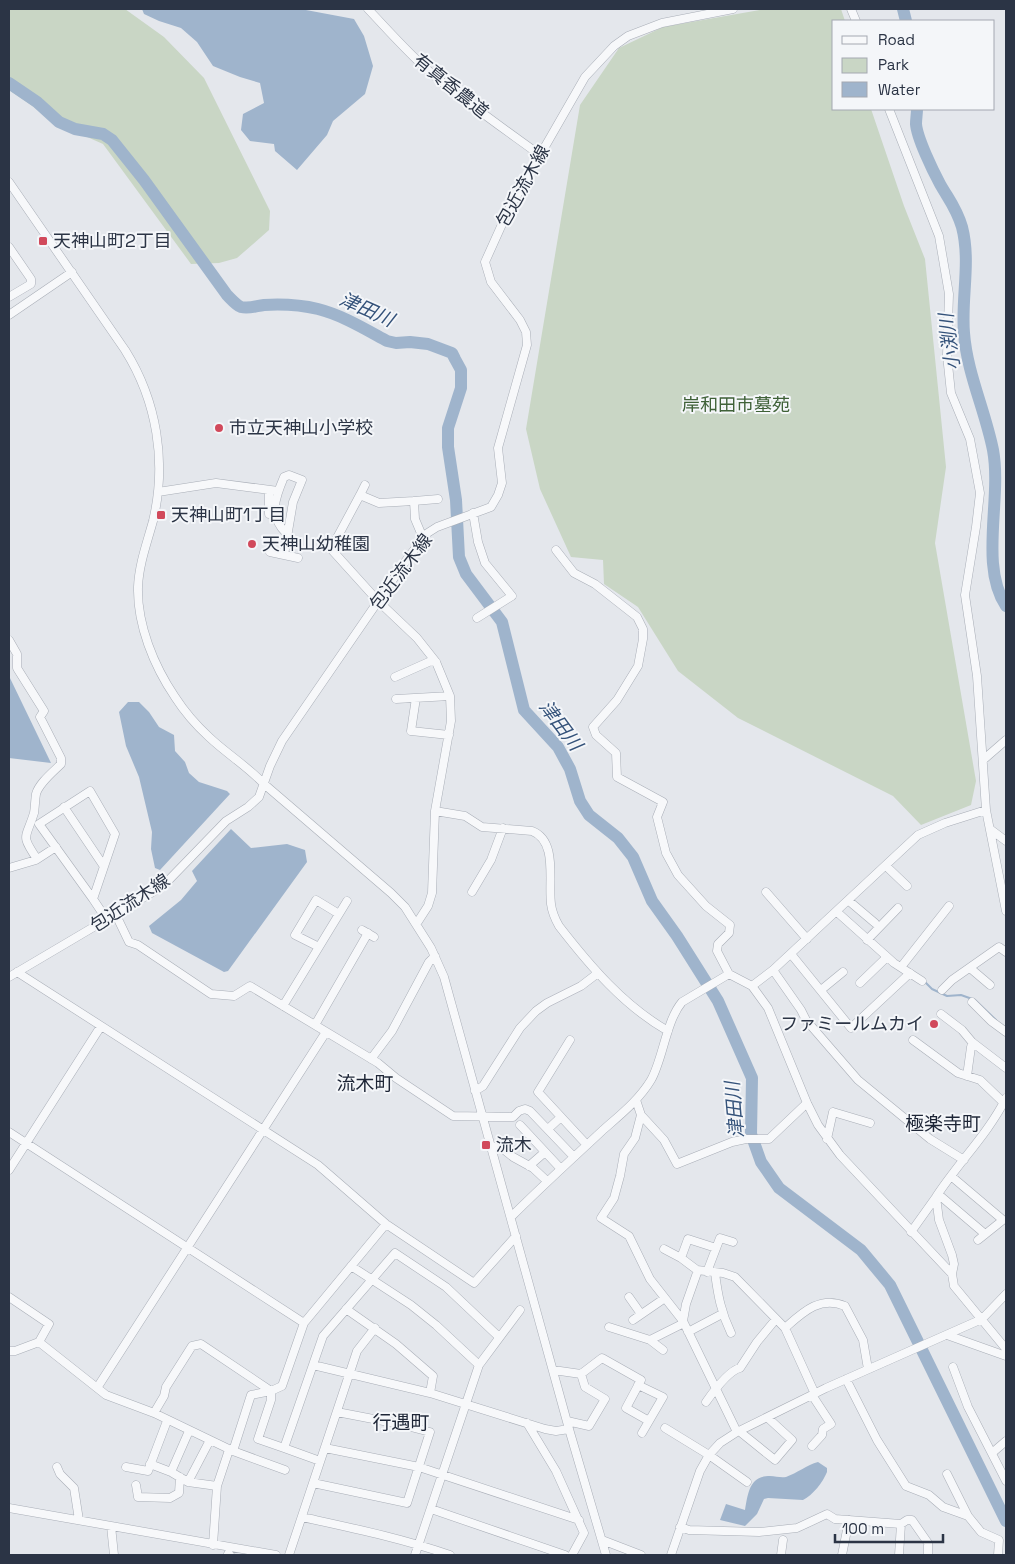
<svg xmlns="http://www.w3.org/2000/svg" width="1015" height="1564" viewBox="0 0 1015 1564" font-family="'Space Grotesk','Noto Sans JP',sans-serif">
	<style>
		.green { fill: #c9d6c5 }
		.water { fill: #9fb4cc }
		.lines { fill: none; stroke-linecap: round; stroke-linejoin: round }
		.stream { stroke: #9fb4cc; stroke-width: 2 }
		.river { stroke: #9fb4cc; stroke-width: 12 }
		.minor-casing { stroke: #a9aeb7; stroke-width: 9 }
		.minor { stroke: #f7f8fa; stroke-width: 8 }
		.poi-dot { fill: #d1495b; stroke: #f4f6f9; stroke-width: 2 }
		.labels { text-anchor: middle; stroke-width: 4; stroke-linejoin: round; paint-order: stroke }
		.street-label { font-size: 18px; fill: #2b3445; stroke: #f4f6f9 }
		.poi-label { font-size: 18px; fill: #2b3445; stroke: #f4f6f9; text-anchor: start }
		.park-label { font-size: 18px; fill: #3f6138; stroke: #f4f6f9 }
		.water-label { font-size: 19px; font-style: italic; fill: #34527a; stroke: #f4f6f9 }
		.neighbourhood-label { font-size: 19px; fill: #1d2536; stroke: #f4f6f9 }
	</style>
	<rect width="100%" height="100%" fill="#e4e7ec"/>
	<path class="green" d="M9 9H125L164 37 204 78 270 211 269 230 237 258 219 263 191 264 103 144 60 125 9 90Z
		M766 9H841L845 21H834V109H871L904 206 925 259 946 467 935 543 976 781 971 805 921 825 893 796 738 718 678 671 638 607 604 584 603 560 571 557 540 489 526 429 580 105 619 48 663 27Z"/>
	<path class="water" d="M142 9H306V10L354 19 364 36 373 66 365 94 333 121 327 135 297 170 275 151 274 144 250 141 241 130 243 114 264 103 260 83 240 77 213 66 197 42 181 28 159 21 144 14Z
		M9 676 51 763 9 758Z
		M128 702H139L149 712 159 727 174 735 175 751 185 762 189 773 199 782 227 791 230 794 160 870 155 868 151 849 152 832 139 777 126 746 119 712Z
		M231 829 251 848 287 844 305 850 307 862 228 971 224 972 152 933 149 926 181 900 197 881 192 871Z
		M818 1462 827 1468V1472C823 1482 813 1495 803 1500L768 1498 764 1499 757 1514 745 1526 720 1520 726 1504 745 1510C748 1494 749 1476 770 1476 776 1476 780 1478 786 1477 797 1473 807 1465 818 1462Z"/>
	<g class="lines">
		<path class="stream" d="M925 982 932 989 947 996 961 995 975 1000 996 1020"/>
		<path class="river" d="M903 9 906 21
			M9 83 37 102 59 122 75 129 103 134 112 140 144 180 227 295C231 299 236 305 241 307 249 309 256 306 264 305 281 304 301 305 318 309 342 315 365 329 387 341L396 343 410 342 428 344 452 353 455 359 461 370V388L448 428V447L456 500 459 557 466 574 502 622 524 710 558 747 570 769 580 801 589 815 618 838 633 857 652 901 677 936 718 1001 752 1078 751 1134 761 1162 779 1188 861 1250 890 1285 1006 1521
			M917 109C917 114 916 119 916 124 917 138 933 171 940 184 949 200 956 207 962 227 971 262 961 298 964 333 967 373 985 410 993 450 1002 499 979 565 1006 606"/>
		<g class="minor-casing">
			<path id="minor" d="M368 9C388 30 408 53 430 72 465 102 503 128 540 155
				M851 9 856 21
				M889 109 939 236 949 294 947 355 951 393 970 439 980 493 976 527 965 595 977 676 986 810 1006 911
				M9 182 125 350C157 401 167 462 153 521 147 543 139 564 138 587 137 625 154 666 175 697 184 711 197 726 209 737 227 754 247 766 264 784L391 893 405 907 431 948 444 977 569 1429 606 1555
				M9 247 31 279V284L9 297
				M9 315 72 272
				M158 492 216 483 278 491
				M360 495 365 485
				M414 501 438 499
				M473 513 478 542 485 563 512 596 477 618
				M269 514V490
				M556 550 574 573 595 584 637 617 643 629V639L638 666 617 700 593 727 596 735 616 753 617 777 663 802 657 817 666 853 678 875 706 906 730 925 729 933 718 944 717 951 729 974 752 986 768 1008 807 1103 818 1125 840 1155 952 1274
				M270 552 298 558
				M284 555 293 502 302 480 289 475 284 477C275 498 268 516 287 534
				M9 640 17 654V668L44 711 40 717 61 758V764C53 772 39 783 36 794 35 800 35 807 34 813 26 839 20 834 37 859
				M395 677 431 661 436 662
				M416 698 411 731 449 735
				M396 699 450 696
				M983 760 1006 740
				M90 791 115 834 93 899 39 824Z
				M64 807 103 865
				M435 811 465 816 482 827 532 831C558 841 548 881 551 904 552 912 555 919 559 926 590 966 624 1006 668 1031
				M990 829 1006 841
				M886 866 907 886
				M9 868 36 860 56 847
				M472 892 491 860 503 828
				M766 892 807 939
				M93 899 107 920
				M849 901 875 923
				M837 912 894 963 922 981
				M116 915 129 942 138 945 211 994 234 996 250 986 378 1063 396 1078 453 1116 513 1117 519 1111 525 1109 530 1111 574 1157
				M417 923 428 906 432 893 435 811 451 721 450 696 436 662 417 638 378 601 331 549 360 495 379 503 414 501 415 519 423 538
				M362 930 374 937
				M867 940 898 908
				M319 947 295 935 316 900 339 914
				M791 954 851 1028 910 973
				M901 967 949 906
				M970 968 990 985
				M773 970 801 1010 806 1020 858 1080 930 1139 964 1160
				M17 972 318 1165 386 1224 474 1283 516 1236
				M9 977 163 886 226 821 248 807 259 797 270 766 282 741 405 562 426 534 437 527 491 507 498 495 502 483 498 448 527 345 526 332 520 320 491 282 485 262 508 211 585 77 614 46 628 36 662 23 733 9
				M860 983 887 957
				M752 986 773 970 918 835 945 823 986 810
				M821 990 843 972
				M942 990 952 980 999 947 1006 952
				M972 1002 991 1021 1006 1032
				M283 1006 347 901
				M941 1014 962 1030 972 1042 1006 1068
				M315 1025 368 933
				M570 1040 538 1092 587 1145
				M913 1040 958 1073 980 1080 1004 1103
				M371 1059 392 1031 429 962 435 956
				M967 1076 971 1047
				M475 1091 483 1086 520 1028 536 1011 547 1003 581 986 598 973
				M1006 1098C988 1134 958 1163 936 1197L939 1220 952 1255 954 1264 952 1274 954 1286 1006 1349
				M636 1100 641 1115 664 1140 677 1164 732 1142 746 1139H769L807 1103
				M641 1115 635 1138 624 1154 620 1176 614 1198 601 1218 629 1236 650 1279 683 1321 737 1432
				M520 1125 561 1169
				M548 1129 561 1117
				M9 1132 304 1323
				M827 1139 833 1112 870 1123
				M490 1145 503 1149 513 1157 533 1168 547 1181
				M529 1166 545 1152
				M9 1170 101 1026
				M951 1176 1003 1220 978 1240
				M938 1194 985 1234
				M511 1217C541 1187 572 1159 603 1130 620 1115 639 1100 651 1080 663 1059 666 1021 682 1002L729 974
				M911 1232 936 1197
				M664 1249 681 1258 697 1270 723 1273 735 1277 785 1328
				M681 1258 688 1239 716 1248
				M351 1266 411 1305 436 1325 479 1365
				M707 1272 720 1238 733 1242
				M715 1273C718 1296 721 1312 731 1333
				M9 1297 49 1324 39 1342 106 1395 154 1413 233 1451 285 1470
				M629 1297 641 1314
				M346 1309 396 1344 433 1376 430 1393
				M633 1320 665 1298
				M683 1321 686 1304 698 1270
				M609 1327 650 1340 684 1323
				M688 1332 722 1314
				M947 1335 1006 1356
				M650 1340 663 1350
				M9 1351H15L39 1342
				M313 1365 430 1393 545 1429 556 1431 569 1429
				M953 1367 968 1407 1006 1481
				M553 1370 581 1374 602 1358 641 1380 626 1408 649 1421
				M846 1379 877 1440 906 1486 929 1495 943 1507 968 1516 981 1532 999 1540 998 1555
				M638 1385 663 1397 642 1433
				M97 1388 326 1032
				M815 1394 785 1328C802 1313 820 1295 845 1306L863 1340 868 1369
				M706 1402C713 1392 728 1371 740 1368L757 1342 776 1319
				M154 1413 164 1396 166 1387 192 1346 201 1344 271 1391V1400L258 1439 284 1448
				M567 1421 589 1426 605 1399 585 1387 581 1374
				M527 1423 556 1471 584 1533 572 1555
				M665 1428 709 1455 747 1482
				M739 1431 775 1460 792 1440 768 1418
				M812 1446 822 1435 823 1429 831 1424 812 1395
				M325 1448 419 1467 579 1520
				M233 1451 251 1395 271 1391 282 1386 304 1323 386 1224
				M992 1453 1006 1441
				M320 1461 284 1448 323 1336 395 1253 446 1287 499 1337
				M150 1464 171 1472 188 1482 217 1486
				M57 1467 60 1474 74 1488 79 1520
				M126 1467 148 1471 167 1421
				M171 1472 189 1431
				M947 1474 968 1516
				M188 1482 210 1440
				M313 1483 407 1503 430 1432 399 1424 337 1412
				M136 1485 138 1497 170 1498 179 1493 180 1477
				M9 1508 276 1555
				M431 1509 565 1555
				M302 1517C352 1528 401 1538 450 1555
				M111 1526 114 1555
				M680 1527 689 1530 759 1532 797 1528 827 1514 835 1519 901 1524 907 1520H912L928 1543V1555
				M602 1540 641 1555
				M213 1545 217 1486 229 1450
				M228 1554 230 1555
				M289 1555 357 1351 375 1328
				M415 1555 479 1365 520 1310
				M671 1555 700 1471 709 1455 720 1443 737 1432 826 1388 982 1319 1006 1294
				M781 1555 783 1540
				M842 1555 849 1520
				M899 1555 901 1524"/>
		</g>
		<use href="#minor" class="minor"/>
	</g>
	<g class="poi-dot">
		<rect x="38" y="236" width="10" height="10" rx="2.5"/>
		<circle cx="219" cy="428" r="5"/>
		<rect x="156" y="510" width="10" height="10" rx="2.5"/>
		<circle cx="252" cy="544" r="5"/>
		<circle cx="934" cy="1024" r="5"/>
		<rect x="481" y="1140" width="10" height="10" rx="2.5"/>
	</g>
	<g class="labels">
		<g class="street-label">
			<text transform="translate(451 86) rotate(39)" y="6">有真香農道</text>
			<text transform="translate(523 186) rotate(-61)" y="6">包近流木線</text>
			<text transform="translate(401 572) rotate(-53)" y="6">包近流木線</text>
			<text transform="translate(130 903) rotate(-33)" y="6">包近流木線</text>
		</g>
		<g class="poi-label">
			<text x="53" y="247">天神山町2丁目</text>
			<text x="229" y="434">市立天神山小学校</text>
			<text x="171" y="521">天神山町1丁目</text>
			<text x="262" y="550">天神山幼稚園</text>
			<text x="924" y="1030" text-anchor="end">ファミールムカイ</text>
			<text x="496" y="1151">流木</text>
		</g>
		<g class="park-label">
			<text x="736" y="411">岸和田市墓苑</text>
		</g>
		<g class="water-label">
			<text transform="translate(367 309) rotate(24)" y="7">津田川</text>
			<text transform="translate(949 342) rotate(-97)" y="7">小渕川</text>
			<text transform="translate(561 725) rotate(53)" y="7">津田川</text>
			<text transform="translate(734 1110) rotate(-95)" y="7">津田川</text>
		</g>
		<g class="neighbourhood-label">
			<text x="365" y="1090">流木町</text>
			<text x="943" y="1130">極楽寺町</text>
			<text x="401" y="1429">行遇町</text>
		</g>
	</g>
	<rect width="1015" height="1564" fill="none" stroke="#2b3445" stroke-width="20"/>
	<rect x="832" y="20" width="162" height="90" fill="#f4f6f9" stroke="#a4a8b1"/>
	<rect x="842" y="36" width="25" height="8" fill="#f7f8fa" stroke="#a4a8b1"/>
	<text x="878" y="45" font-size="15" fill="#2b3445">Road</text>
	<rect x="842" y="58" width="25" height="15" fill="#c9d6c5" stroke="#a4a8b1"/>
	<text x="878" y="70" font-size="15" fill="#2b3445">Park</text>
	<rect x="842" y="82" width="25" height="15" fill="#9fb4cc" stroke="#a4a8b1"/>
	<text x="878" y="95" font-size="15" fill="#2b3445">Water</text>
	<path d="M835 1534v8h108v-8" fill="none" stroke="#2b3445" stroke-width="2.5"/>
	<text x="842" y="1534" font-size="15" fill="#2b3445" stroke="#f4f6f9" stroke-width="4" paint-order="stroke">100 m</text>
</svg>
